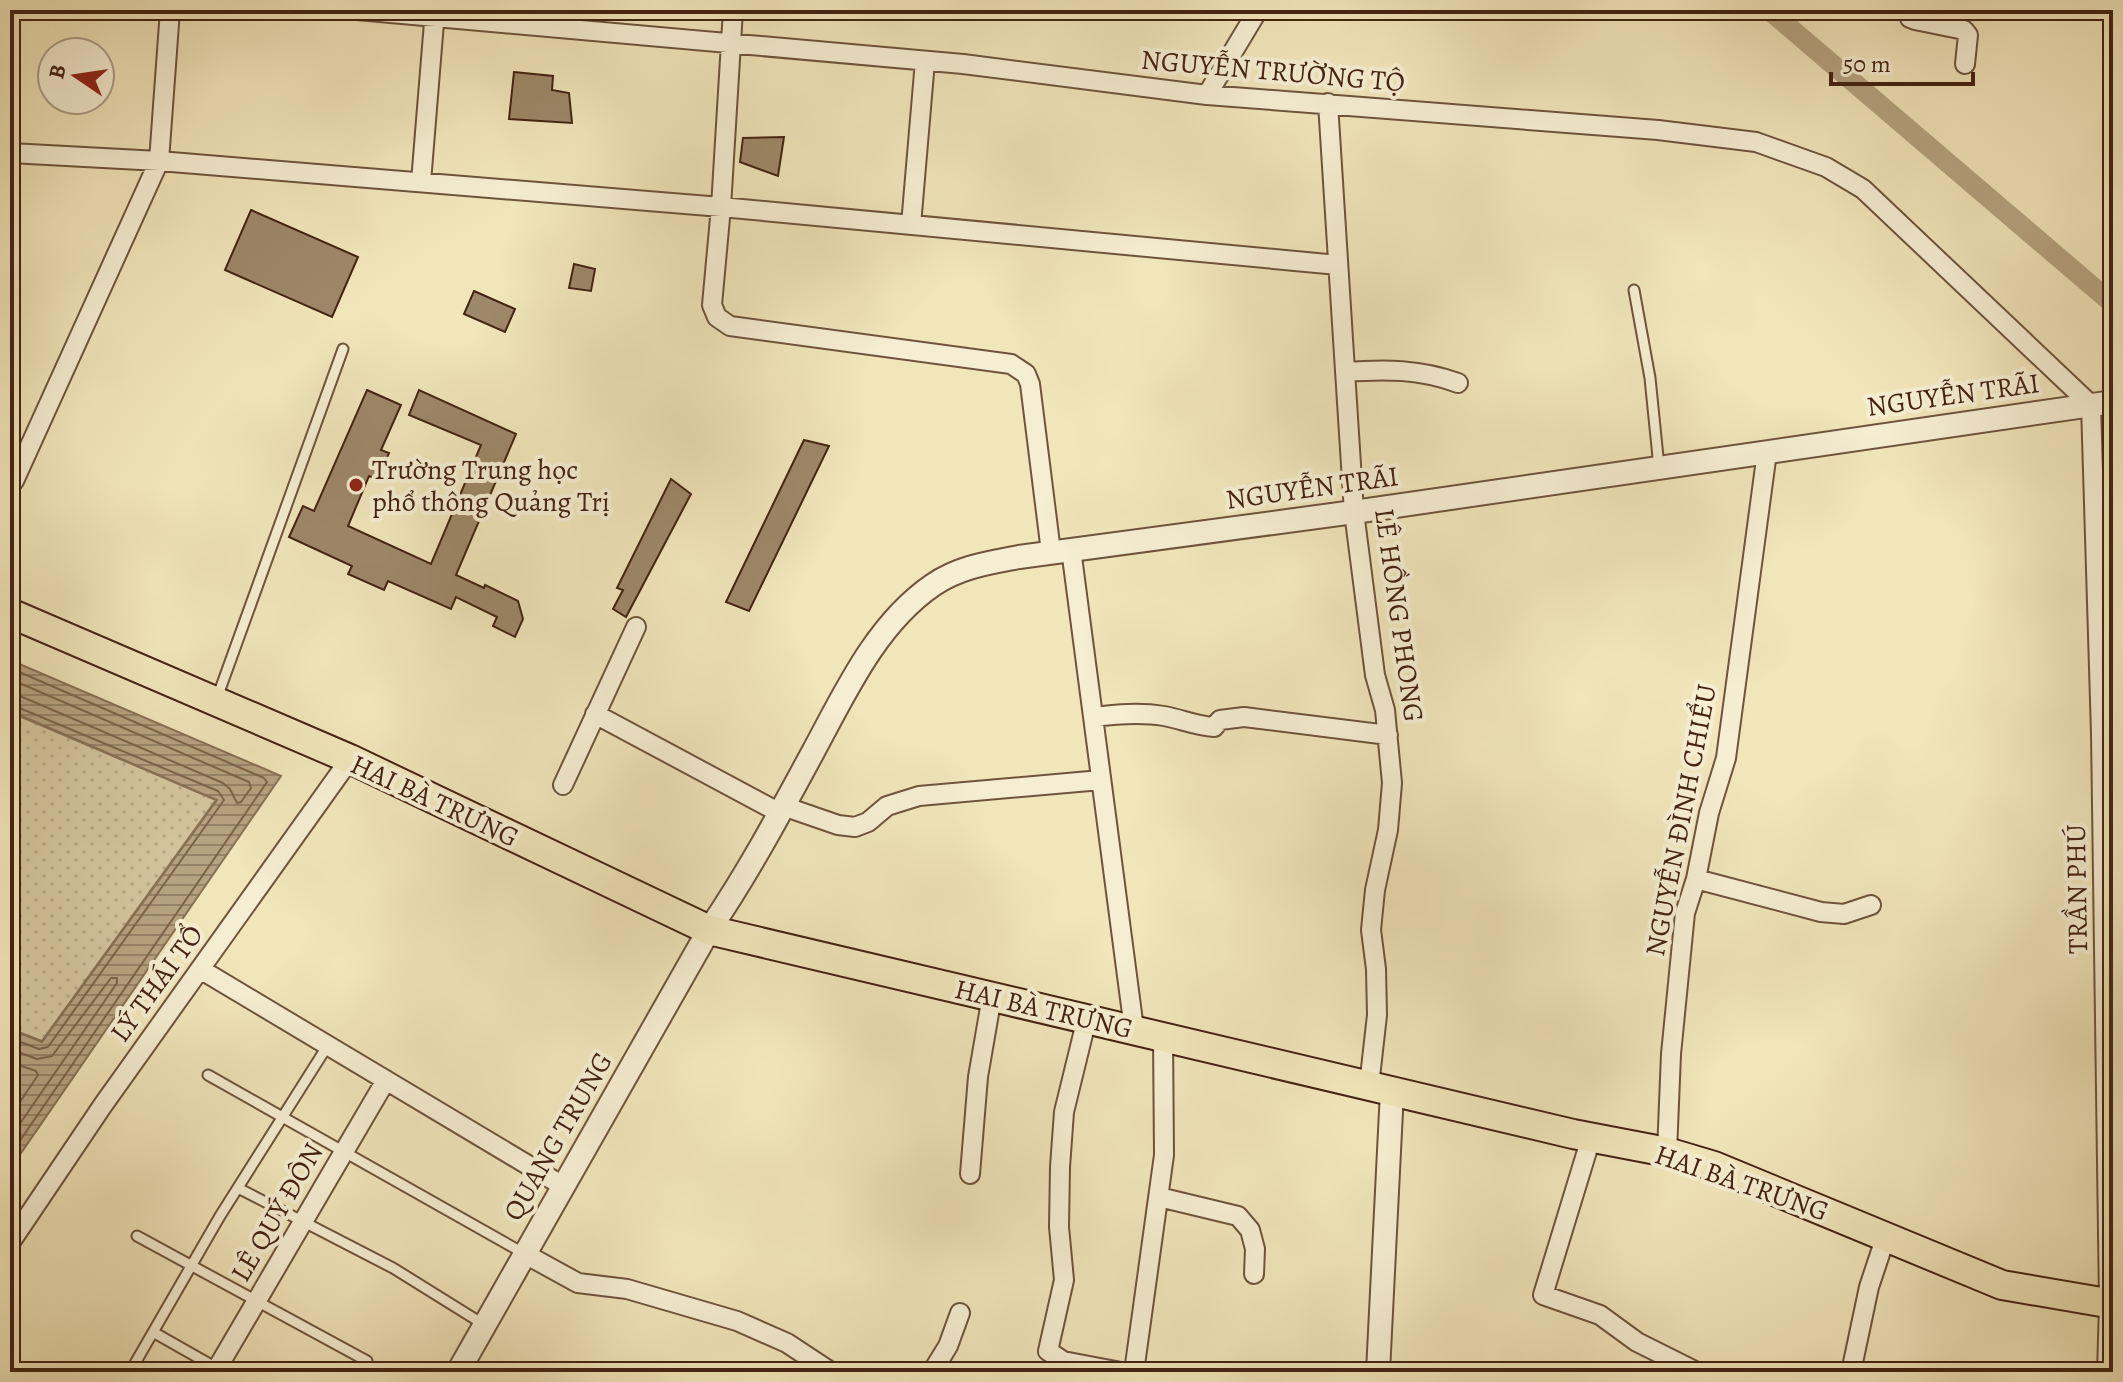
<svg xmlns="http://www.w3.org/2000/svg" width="2123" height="1382" viewBox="0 0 2123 1382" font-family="Alegreya,serif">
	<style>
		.grass { fill: url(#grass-dots); stroke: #8b7458; stroke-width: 2 }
		.water { fill: url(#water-rules); stroke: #887055; stroke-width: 2 }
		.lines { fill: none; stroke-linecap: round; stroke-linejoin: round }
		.shore { stroke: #7c634a; stroke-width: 2 }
		.canal { stroke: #b6a381; stroke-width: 20 }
		.building { fill: #9d8869; stroke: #432312; stroke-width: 2 }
		.service-casing { stroke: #6e543c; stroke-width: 13 }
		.minor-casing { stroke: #6e543c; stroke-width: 22 }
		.tertiary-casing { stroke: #6e543c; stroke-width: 26 }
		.primary-casing { stroke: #432312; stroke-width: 32 }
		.service { stroke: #f6eed2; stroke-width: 9 }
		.minor { stroke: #f6eed2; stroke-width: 18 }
		.tertiary { stroke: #f6eed2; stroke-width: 22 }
		.primary { stroke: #f1e5ba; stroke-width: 28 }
		.poi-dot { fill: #8f2418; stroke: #f6eed2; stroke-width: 3 }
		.labels { text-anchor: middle; stroke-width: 8; stroke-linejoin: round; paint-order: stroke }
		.street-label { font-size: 28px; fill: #432312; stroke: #f6eed2 }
		.poi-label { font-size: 28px; fill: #432312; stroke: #f6eed2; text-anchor: start }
	</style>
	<defs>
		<pattern id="grass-dots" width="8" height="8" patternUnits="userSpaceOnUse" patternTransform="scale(2)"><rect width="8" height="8" fill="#d3c49d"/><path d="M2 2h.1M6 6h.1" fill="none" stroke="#b6a886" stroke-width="1.8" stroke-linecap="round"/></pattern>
		<pattern id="water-rules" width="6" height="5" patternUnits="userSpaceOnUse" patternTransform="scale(2)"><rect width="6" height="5" fill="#b6a381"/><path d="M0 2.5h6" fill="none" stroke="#968468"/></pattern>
	</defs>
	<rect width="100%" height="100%" fill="#f1e5ba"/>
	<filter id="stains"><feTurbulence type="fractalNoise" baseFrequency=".0025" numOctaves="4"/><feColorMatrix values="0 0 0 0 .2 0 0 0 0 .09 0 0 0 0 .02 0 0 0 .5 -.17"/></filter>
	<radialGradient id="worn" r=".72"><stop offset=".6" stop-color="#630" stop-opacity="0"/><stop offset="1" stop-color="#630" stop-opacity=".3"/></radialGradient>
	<path class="grass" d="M10 712 216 800 42 1041 10 1029Z"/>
	<path class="water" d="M10 660 281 776 10 1169V1029L42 1042 217 800 10 711Z"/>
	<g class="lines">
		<path class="shore" d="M10 668 264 778 267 782 10 1155
			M10 679 249 782 251 788 241 802 237 803 230 789 223 783 20 696 10 694
			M10 704 218 791 224 800 48 1047 39 1049 10 1038
			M10 1049 37 1059 52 1056 111 978H117V983L10 1138
			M10 1062 36 1071 38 1075 10 1117"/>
		<path class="canal" d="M1769 10 2113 304"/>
	</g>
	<path class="building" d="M514 72 553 76 552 90 569 93 572 123 509 119Z
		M784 137 778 176 740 162 743 138Z
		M251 210 358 257 332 317 225 270Z
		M574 264 595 269 591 291 569 288Z
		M474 291 515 309 505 332 464 314Z
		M367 390 401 405 381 450 389 453 377 479 369 476 348 526 431 564 481 445 409 415 419 390 516 434 456 575 484 588 485 585 518 601 523 619 515 637 493 626 497 617 456 597 451 609 388 581 384 590 348 574 352 566 289 537 303 506 314 511Z
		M804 440 829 446 749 611 726 602Z
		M671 479 691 494 626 617 613 609 623 590 617 588Z"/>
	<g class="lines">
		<g class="service-casing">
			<path id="service" d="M1634 290 1650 378 1659 467
				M217 698 343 349
				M208 1075 525 1254
				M238 1188 393 1268 483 1324
				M137 1236 367 1361
				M153 1332 220 1370
				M130 1372 220 1216 328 1045"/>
		</g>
		<g class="minor-casing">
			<path id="minor" d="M357 10 963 64 1207 95 1658 130 1756 142 1826 167 1863 189 2091 405 2101 733 2109 1304 2107 1372
				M733 10 721 207 712 305 717 317 730 326 1011 364 1026 374 1030 384 1051 552
				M1910 10V18L1915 20 1964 30 1968 35 1965 64
				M1207 95 1258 10
				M1328 103 1354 512 1375 675 1385 710 1392 783 1388 830 1375 890 1371 930 1376 969 1377 1015 1369 1086
				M10 153 159 161 721 207 1338 265
				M421 182 435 10
				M911 225 925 61
				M1345 372C1385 369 1420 369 1458 383
				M14 481 159 161 170 10
				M1071 549 1134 1029
				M595 714 780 813
				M1093 717C1117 714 1140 712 1164 716 1181 719 1196 726 1214 727L1220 720 1244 717 1388 735
				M563 785 636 627
				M783 806 838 825 855 827 868 822 887 806 919 796 1101 780
				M1696 879 1821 912 1844 914 1871 905
				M200 969 563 1186
				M1087 1018 1064 1112 1060 1167 1059 1227 1064 1280 1048 1351 1063 1361 1121 1372
				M1591 1138 1543 1295 1600 1315 1637 1342 1697 1372
				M1667 1152 1671 1054 1685 913 1696 879 1709 813 1726 758 1767 452
				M970 1174 978 1077 992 996
				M1159 1197 1238 1216 1250 1230 1255 1249 1254 1274
				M10 1243 103 1105 350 759
				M525 1254 578 1283 627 1289 737 1321 787 1343 831 1372
				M215 1372 386 1080
				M932 1372 948 1346 960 1313
				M1134 1372 1164 1155 1163 1037
				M1851 1372 1869 1287 1886 1236"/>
		</g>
		<g class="tertiary-casing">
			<path id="tertiary" d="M458 1372 709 930C748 873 780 813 813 752 845 693 876 624 933 585 959 567 988 563 1019 557L1354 512 2113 402
				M1378 1372 1392 1091"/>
		</g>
		<g class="primary-casing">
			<path id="primary" d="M10 613 350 759 709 930 1573 1134 1667 1152 1714 1166 2002 1285 2113 1304"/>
		</g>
		<use href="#service" class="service"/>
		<use href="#minor" class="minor"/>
		<use href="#tertiary" class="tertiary"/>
		<use href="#primary" class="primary"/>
	</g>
	<circle class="poi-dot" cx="356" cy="485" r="8"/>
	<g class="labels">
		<g class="street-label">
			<text transform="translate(1273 70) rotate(5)" y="10">NGUYỄN TRƯỜNG TỘ</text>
			<text transform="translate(1953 394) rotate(-8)" y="10">NGUYỄN TRÃI</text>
			<text transform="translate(1312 487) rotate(-8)" y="10">NGUYỄN TRÃI</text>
			<text transform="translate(1400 615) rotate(82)" y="10">LÊ HỒNG PHONG</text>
			<text transform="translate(435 800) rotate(25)" y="10">HAI BÀ TRƯNG</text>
			<text transform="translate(1680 820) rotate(-79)" y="10">NGUYỄN ĐÌNH CHIỂU</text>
			<text transform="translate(2076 889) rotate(-91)" y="10">TRẦN PHÚ</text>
			<text transform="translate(156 983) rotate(-54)" y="10">LÝ THÁI TỔ</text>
			<text transform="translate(1044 1008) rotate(13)" y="10">HAI BÀ TRƯNG</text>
			<text transform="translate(557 1136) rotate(-60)" y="10">QUANG TRUNG</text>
			<text transform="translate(1742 1182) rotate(19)" y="10">HAI BÀ TRƯNG</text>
			<text transform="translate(276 1212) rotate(-60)" y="10">LÊ QUÝ ĐÔN</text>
		</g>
		<g class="poi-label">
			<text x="372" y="479">Trường Trung học<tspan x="372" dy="32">phổ thông Quảng Trị</tspan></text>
		</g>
	</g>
	<rect width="2123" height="1382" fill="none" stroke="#f1e5ba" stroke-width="40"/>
	<rect x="12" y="12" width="2099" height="1358" fill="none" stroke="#432312" stroke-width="4"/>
	<rect x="20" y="20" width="2083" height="1342" fill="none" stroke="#432312" stroke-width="2"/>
	<g transform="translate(76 76) rotate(283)"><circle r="38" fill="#f6eed2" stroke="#ae9d85" stroke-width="2"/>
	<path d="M0-6L14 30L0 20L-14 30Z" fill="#8f2418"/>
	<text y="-12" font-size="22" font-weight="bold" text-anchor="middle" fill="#432312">B</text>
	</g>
	<path d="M1831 72v12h142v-12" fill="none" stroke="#432312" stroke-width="4"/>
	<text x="1843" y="72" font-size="24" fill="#432312" stroke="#f6eed2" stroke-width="6" paint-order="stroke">50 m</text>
	<rect width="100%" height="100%" filter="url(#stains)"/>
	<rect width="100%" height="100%" fill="url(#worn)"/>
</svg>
